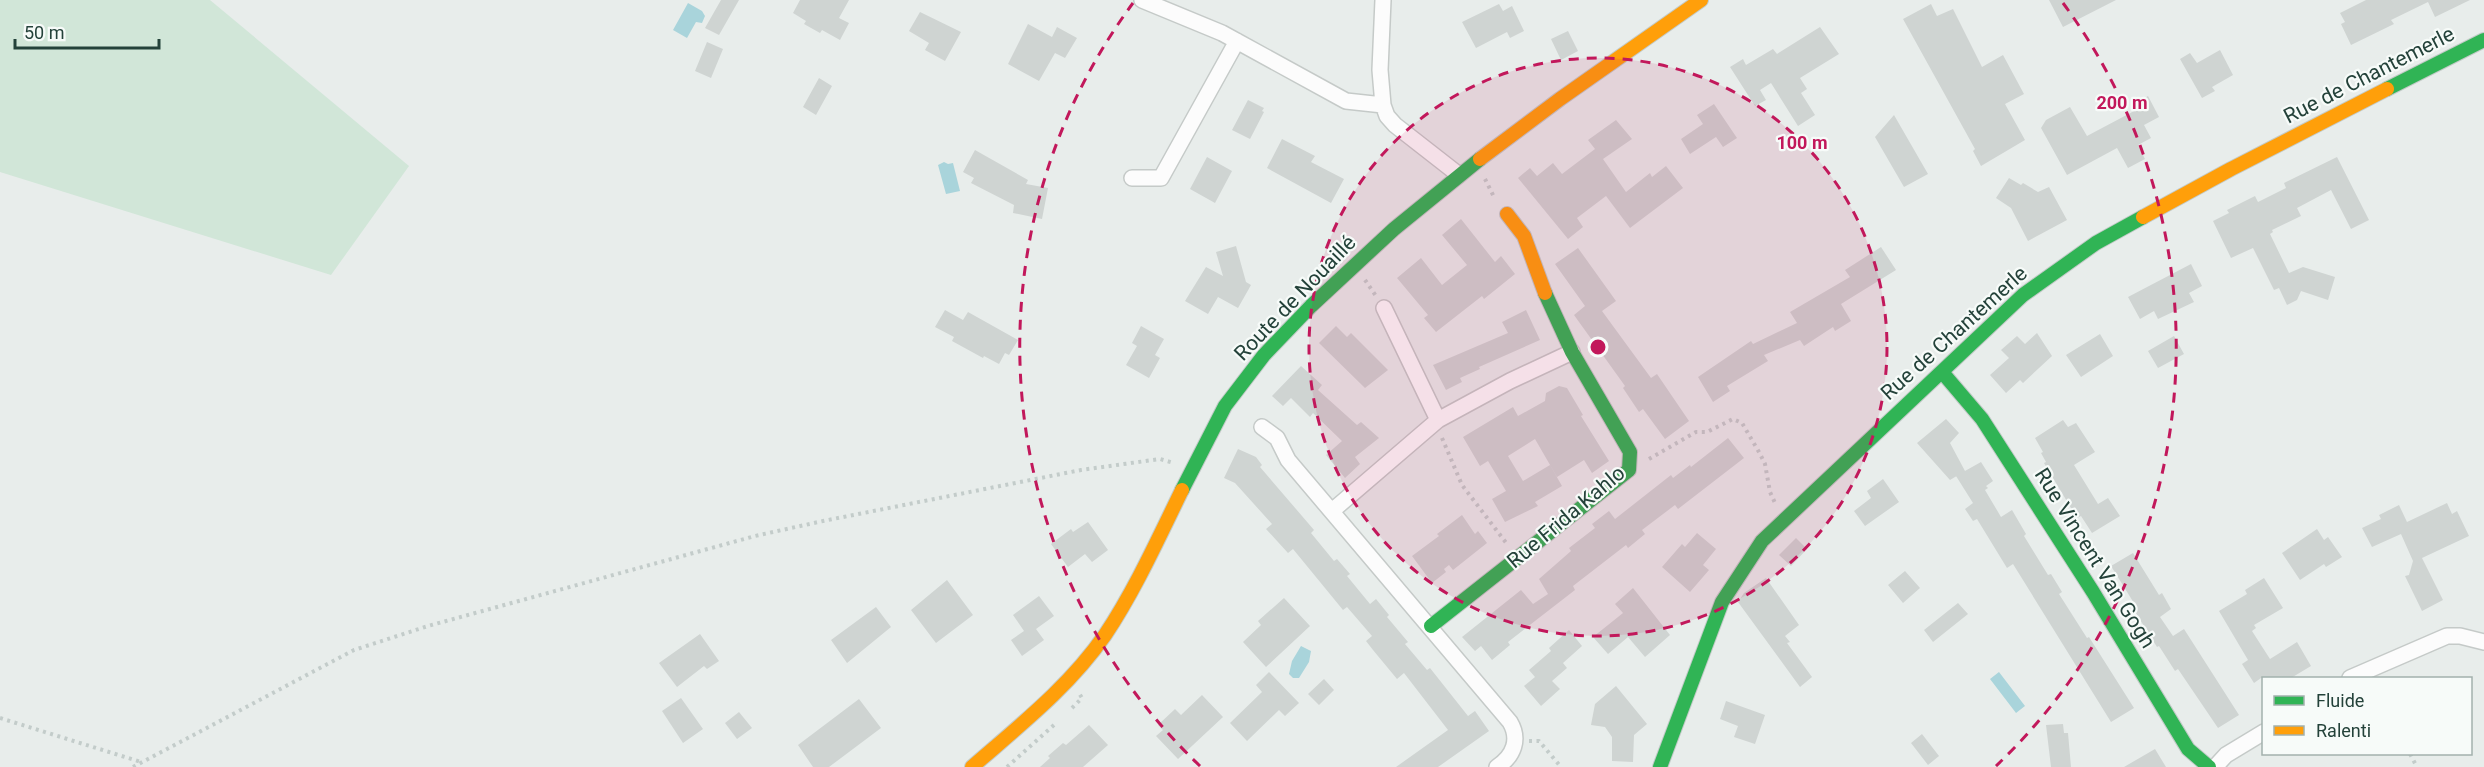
<svg xmlns="http://www.w3.org/2000/svg" width="2484" height="767" viewBox="0 0 2484 767" font-family="Roboto,sans-serif">
	<style>
		.green { fill: #d1e6d8 }
		.water { fill: #a9d4db }
		.building { fill: #cfd4d2 }
		.lines { fill: none; stroke-linecap: round; stroke-linejoin: round }
		.street-casing { stroke: #c5cac8; stroke-width: 18 }
		.fast-casing { stroke: #c3cbc8; stroke-width: 16 }
		.slow-casing { stroke: #c3cbc8; stroke-width: 16 }
		.path { stroke: #c3ccca; stroke-width: 4; stroke-dasharray: 3 4.5; stroke-linecap: butt }
		.street { stroke: #fcfcfc; stroke-width: 15 }
		.fast { stroke: #30b455; stroke-width: 14 }
		.slow { stroke: #ff9f0a; stroke-width: 14 }
		.ring { fill: none; stroke: #c2185b; stroke-width: 3; stroke-dasharray: 10 8 }
		.labels { text-anchor: middle; stroke-width: 4.5; stroke-linejoin: round; paint-order: stroke }
		.street-label { font-size: 21px; fill: #24423a; stroke: #f7fbf9 }
		.centre { fill: #c2185b; stroke: #f7fbf9; stroke-width: 3 }
		.ring-label { font-size: 18px; text-anchor: middle; font-weight: bold; fill: #c2185b; stroke: #f7fbf9; stroke-width: 4.5; stroke-linejoin: round; paint-order: stroke }
	</style>
	<rect width="100%" height="100%" fill="#e8edeb"/>
	<path class="green" d="M0 0H210L409 166 331 275 0 172Z"/>
	<path class="water" d="M688 3 702 11 705 16 702 23 696 22 687 38 673 30Z
		M944 162 948 164 953 163 960 191 946 194 938 165Z
		M1301 646 1311 651 1309 662 1299 678H1293L1289 674 1292 661Z
		M1999 672 2025 706 2016 713 1990 679Z"/>
	<path class="building" d="M721 0H739L719 35 705 28Z
		M800 0H849L839 18 849 23 840 40 822 30 820 33 804 24 806 21 793 13Z
		M2049 0H2116L2063 27Z
		M2366 0H2470L2435 17 2428 2 2391 20 2394 24 2351 45 2341 24 2345 22 2340 13Z
		M1499 4 1503 11 1512 6 1524 31 1510 38 1507 32 1476 48 1462 22Z
		M1931 4 1937 16 1953 9 1982 67 2003 55 2024 94 2005 104 2025 140 1981 166 1973 151 1975 149 1903 19Z
		M920 12 961 32 945 61 925 50 929 43 909 31Z
		M1028 24 1052 37 1057 27 1077 38 1065 58 1055 53 1039 81 1008 64Z
		M1820 27 1839 54 1800 78 1807 89 1801 93 1815 115 1798 126 1771 83 1760 90 1766 100 1755 106 1730 67 1743 59 1746 65 1773 49 1777 54Z
		M1568 31 1578 51 1561 60 1551 39Z
		M707 42 723 49 711 78 695 71Z
		M2220 50 2233 75 2212 87 2215 91 2202 98 2180 59 2190 53 2197 63Z
		M819 78 832 86 816 115 803 107Z
		M2148 96 2159 117 2144 125 2151 138 2138 145 2145 159 2128 168 2117 148 2067 175 2041 128 2046 120 2070 107 2087 136 2136 110 2133 105Z
		M1248 100 1264 108 1262 111 1264 112 1250 139 1232 130Z
		M1714 104 1737 138 1723 147 1716 137 1690 154 1681 139 1703 124 1697 115Z
		M1894 115 1928 174 1904 187 1875 137Z
		M1616 120 1632 139 1603 159 1626 192 1650 173 1652 177 1666 166 1683 188 1630 228 1606 196 1577 218 1583 227 1568 239 1518 178 1530 168 1537 176 1553 163 1562 174 1595 149 1588 140Z
		M1282 139 1315 156 1311 162 1344 179 1331 203 1267 168Z
		M975 150 1028 180 1026 184 1048 188 1042 219 1013 213 1014 205 971 183 974 178 963 172Z
		M1207 157 1232 171 1215 203 1190 189Z
		M2337 157 2369 220 2351 229 2331 190 2297 208 2301 216 2272 230 2273 232 2270 234 2289 273 2303 267 2335 277 2328 300 2301 291 2297 300 2287 305 2279 288 2274 290 2253 248 2231 258 2213 221 2229 213 2227 210 2255 196 2258 202 2286 188 2284 183Z
		M2009 178 2021 185 2023 183 2038 192 2049 187 2067 220 2028 241 2011 208 1996 198Z
		M1461 219 1495 262 1501 256 1515 274 1484 299 1482 296 1436 332 1424 318 1428 315 1397 278 1421 258 1442 285 1467 265 1442 235Z
		M1236 246 1246 282 1251 285 1238 308 1218 297 1208 314 1185 301 1206 267 1223 276 1216 252Z
		M1881 247 1896 270 1841 304 1851 321 1835 331 1833 327 1804 346 1800 340 1764 355 1768 361 1727 386 1730 391 1713 402 1698 377 1751 341 1753 344 1797 323 1790 312 1850 277 1845 270Z
		M1578 248 1616 301 1602 311 1651 378 1657 374 1689 421 1665 439 1643 409 1639 412 1623 388 1625 386 1574 315 1585 306 1555 264Z
		M2191 264 2202 286 2189 293 2194 302 2158 319 2154 311 2140 319 2128 297Z
		M945 310 963 320 968 312 1018 340 1009 355 1005 353 999 364 984 356 983 358 952 341 954 337 935 327Z
		M1526 310 1540 340 1479 367 1480 369 1460 378 1462 382 1446 390 1433 365 1508 333 1502 322Z
		M1141 326 1164 339 1155 355 1160 358 1149 378 1126 365 1137 346 1132 343Z
		M1336 326 1347 337 1351 333 1388 370 1365 388 1319 343Z
		M2037 333 2052 356 2023 383 2020 380 2006 393 1990 375 2009 358 2001 350 2017 336 2025 344Z
		M2100 334 2113 356 2081 377 2066 355Z
		M2174 336 2184 354 2158 368 2148 351Z
		M1301 366 1322 385 1318 390 1357 425 1361 422 1379 438 1355 457 1360 464 1345 478 1326 455 1342 441 1313 413 1310 417 1291 398 1283 406 1272 396Z
		M1559 386 1567 388 1583 415 1581 416 1609 461 1592 473 1584 460 1557 477 1535 439 1508 456 1523 481 1550 465 1562 486 1535 502 1538 506 1505 522 1492 499 1506 491 1488 461 1480 466 1463 437 1513 407 1518 416 1545 401 1546 393Z
		M1946 419 1959 433 1950 443 1965 471 1950 480 1917 443Z
		M2063 420 2068 427 2076 423 2095 452 2074 465 2098 504 2108 498 2120 516 2092 533 2081 516 2077 518 2044 463 2046 462 2041 453 2043 452 2035 438Z
		M1728 438 1744 458 1678 509 1675 505 1642 530 1645 534 1628 548 1626 545 1573 586 1575 590 1508 642 1510 645 1492 660 1481 646 1475 651 1462 637 1521 590 1533 604 1548 594 1539 579 1571 551 1569 548 1595 528 1592 524 1609 511 1615 519 1671 475 1673 478 1690 465 1691 467Z
		M1238 449 1256 457 1262 465 1260 467 1314 530 1311 533 1334 561 1337 559 1350 574 1347 576 1370 604 1376 599 1389 615 1387 617 1408 642 1405 644 1427 670 1430 668 1468 716 1475 711 1489 731 1438 767H1396L1448 730 1404 673 1397 679 1373 650 1366 641 1372 636 1347 607 1343 610 1293 549 1288 553 1266 529 1272 524 1235 483 1224 478Z
		M1981 462 1993 481 1986 486 1988 488 1985 490 2001 517 2012 510 2026 534 2024 536 2048 575 2051 574 2062 592 2059 594 2087 638 2089 637 2134 708 2111 722 2013 564 2007 568 1977 519 1973 521 1965 509 1973 503 1956 476Z
		M1883 479 1899 502 1865 526 1854 511 1871 498 1867 491Z
		M2447 503 2452 514 2457 511 2469 536 2422 558 2443 600 2422 611 2405 576 2409 575 2413 561 2401 534 2372 547 2362 528 2381 519 2379 515 2399 505 2407 522Z
		M1462 515 1475 534 1478 531 1487 543 1453 570 1449 565 1444 569 1446 572 1432 583 1412 556 1439 536 1437 534Z
		M1088 522 1108 550 1092 562 1085 554 1068 567 1051 544 1071 529 1073 532Z
		M2317 529 2324 540 2328 537 2342 557 2326 567 2324 564 2300 580 2282 553Z
		M1697 533 1716 549 1703 565 1709 570 1690 592 1662 567 1682 544 1685 547Z
		M1796 538 1807 549 1791 566 1779 555Z
		M2133 553 2159 595 2162 593 2171 609 2160 617 2173 636 2184 629 2239 715 2218 728 2178 669 2175 671 2159 646 2157 647 2134 610 2137 608 2111 566Z
		M1905 571 1920 588 1903 603 1888 585Z
		M1766 578 1799 625 1785 636 1790 642 1787 643 1812 677 1800 687 1738 602 1744 593Z
		M2264 578 2283 608 2254 625 2256 628 2252 631 2270 659 2297 642 2311 666 2291 678H2261L2254 683 2242 664 2248 660 2219 611 2247 594 2245 590Z
		M947 580 973 615 936 643 911 610Z
		M1633 588 1670 635 1645 657 1628 637 1608 654 1593 637 1623 613 1615 604Z
		M1039 596 1054 616 1036 629 1044 640 1022 656 1011 640 1024 631 1013 615Z
		M1284 598 1310 626 1266 667 1243 642 1261 625 1258 621Z
		M1958 603 1968 614 1933 642 1924 630Z
		M876 607 891 627 847 663 831 640Z
		M1569 630 1582 646 1563 663 1567 668 1552 681 1560 689 1541 706 1524 686 1535 677 1529 670 1551 651 1549 648Z
		M700 634 719 661 707 669 704 666 677 687 659 663Z
		M1269 672 1299 703 1285 716 1279 710 1247 741 1230 723 1262 692 1256 685Z
		M1324 679 1334 690 1319 705 1308 694Z
		M1616 686 1647 724 1634 735 1633 762 1612 761V737L1605 727 1591 725 1595 704Z
		M1202 695 1223 717 1178 759 1156 736 1163 730 1158 725 1175 709 1181 715Z
		M681 698 703 729 683 743 662 711Z
		M859 699 881 728 829 767H813L798 745Z
		M1726 701 1765 715 1755 744 1734 737 1738 726 1720 719Z
		M739 712 752 728 737 739 725 723Z
		M2063 724 2064 733H2068L2071 767H2051L2046 725Z
		M1089 725 1108 745 1083 767H1040L1050 758 1048 756 1063 743 1066 745Z
		M1922 734 1939 756 1928 765 1911 743Z
		M2155 749 2166 767H2124Z"/>
	<g class="lines">
		<g class="street-casing">
			<path id="street" d="M1142 0 1222 33 1346 101 1383 105 1387 116 1395 125 1459 175
				M1383 0 1380 70 1383 105
				M1132 178H1161L1237 41
				M1384 308 1438 420
				M1262 427 1277 438 1288 460 1510 722C1520 739 1514 756 1497 767
				M1332 511 1438 420 1510 381 1572 352
				M2350 678 2447 636H2460L2484 642
				M2215 767 2226 755 2264 732"/>
		</g>
		<g class="fast-casing">
			<path id="fast" d="M2387 89 2484 40
				M1942 372 1982 419 2093 592 2188 749 2209 767
				M1182 490 1225 406 1264 355 1311 306 1394 229 1480 159
				M1431 626 1629 470 1630 452 1572 352 1545 293
				M1660 767 1722 602 1762 541 2023 295 2096 243 2143 217"/>
		</g>
		<g class="slow-casing">
			<path id="slow" d="M1480 159 1560 99 1701 0
				M1507 214 1524 236 1545 293
				M2143 217 2231 169 2387 89
				M972 767C1019 726 1069 687 1105 635 1135 590 1158 539 1182 490"/>
		</g>
		<path class="path" d="M1485 179 1495 199
			M1365 280 1376 296
			M1442 438 1462 485 1507 544
			M1649 459 1696 432H1707L1733 419 1742 423 1759 452 1765 464 1770 492 1775 503
			M1072 708 1082 698 1079 693
			M0 718 141 762
			M1529 741H1539L1561 767
			M2410 754 2417 767
			M133 767 354 650 428 626 755 536 823 521 1081 470 1160 459 1174 463
			M1007 767 1054 725"/>
		<use href="#street" class="street"/>
		<use href="#fast" class="fast"/>
		<use href="#slow" class="slow"/>
	</g>
	<circle cx="1598" cy="347" r="289" fill="#c2185b" fill-opacity=".12"/>
	<g class="ring">
		<circle cx="1598" cy="347" r="289"/>
		<path d="M1200 766A578 578 0 0 1 1133 3M2063 3A578 578 0 0 1 1996 766"/>
	</g>
	<g class="labels">
		<g class="street-label">
			<text transform="translate(2369 75) rotate(-27)" y="7">Rue de Chantemerle</text>
			<text transform="translate(1295 298) rotate(-46)" y="7">Route de Nouaillé</text>
			<text transform="translate(1954 333) rotate(-42)" y="7">Rue de Chantemerle</text>
			<text transform="translate(1566 517) rotate(-40)" y="7">Rue Frida Kahlo</text>
			<text transform="translate(2095 558) rotate(58)" y="7">Rue Vincent Van Gogh</text>
		</g>
	</g>
	<circle cx="1598" cy="347" r="9" class="centre"/>
	<g class="ring-label">
		<text x="2122" y="109">200 m</text>
		<text x="1802" y="149">100 m</text>
	</g>
	<rect x="2262" y="677" width="210" height="78" fill="#f7fbf9" stroke="#a3b1ad" stroke-width="1.5"/>
	<rect x="2274" y="696" width="30" height="9" fill="#30b455" stroke="#a3b1ad" stroke-width="1.5"/>
	<text x="2316" y="707" font-size="18" fill="#24423a">Fluide</text>
	<rect x="2274" y="726" width="30" height="9" fill="#ff9f0a" stroke="#a3b1ad" stroke-width="1.5"/>
	<text x="2316" y="737" font-size="18" fill="#24423a">Ralenti</text>
	<path d="M15 39v9h144v-9" fill="none" stroke="#24423a" stroke-width="3"/>
	<text x="24" y="39" font-size="18" fill="#24423a" stroke="#f7fbf9" stroke-width="4.5" paint-order="stroke">50 m</text>
</svg>
